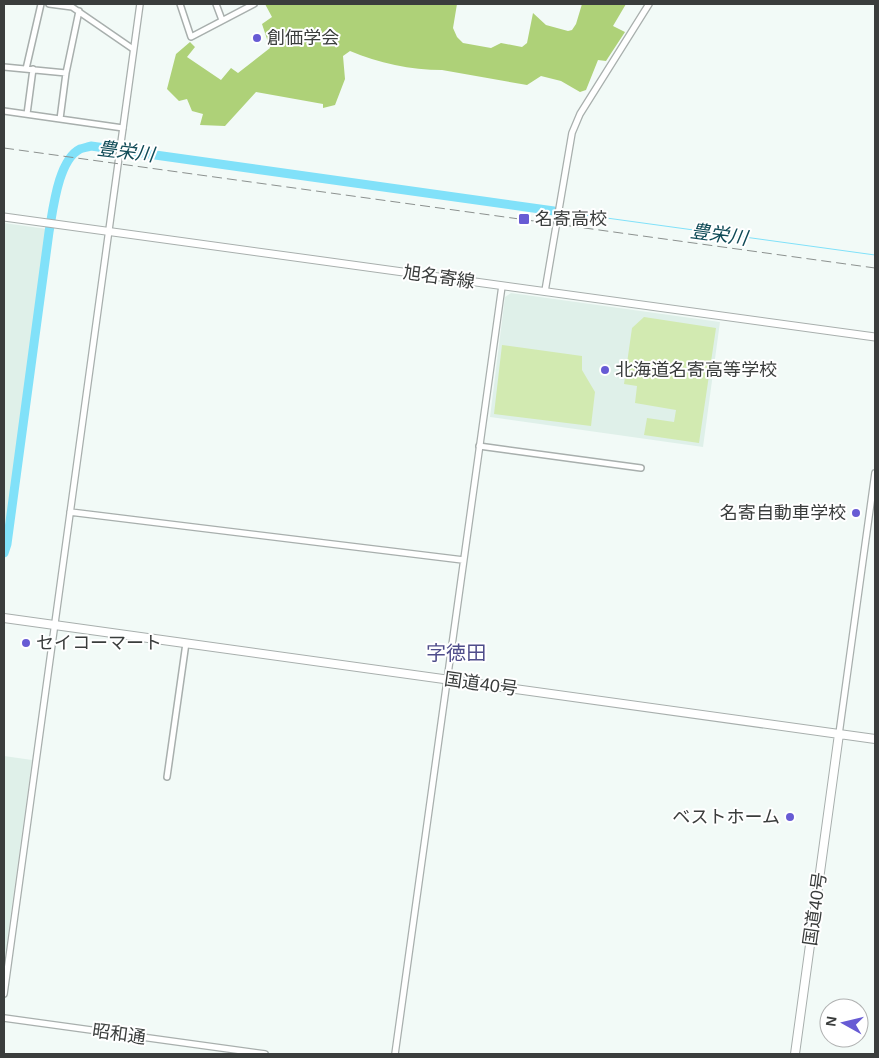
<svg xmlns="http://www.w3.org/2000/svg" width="879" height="1058" viewBox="0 0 879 1058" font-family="Arial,'Noto Sans JP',sans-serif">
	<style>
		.built { fill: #dff0e9 }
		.green { fill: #d2eab1 }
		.forest { fill: #aed178 }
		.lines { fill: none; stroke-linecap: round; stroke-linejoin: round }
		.stream { stroke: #81e1f9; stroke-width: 1 }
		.river { stroke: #81e1f9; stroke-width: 9 }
		.minor-casing { stroke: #a8afad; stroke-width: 8 }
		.tertiary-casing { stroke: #a8afad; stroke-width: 8 }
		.secondary-casing { stroke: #a8afad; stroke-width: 9 }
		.trunk-casing { stroke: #a8afad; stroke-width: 10 }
		.minor { stroke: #fff; stroke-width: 5 }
		.tertiary { stroke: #fff; stroke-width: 5.5 }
		.secondary { stroke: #fff; stroke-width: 7 }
		.trunk { stroke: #fff; stroke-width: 8 }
		.rail { stroke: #8c918f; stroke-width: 1; stroke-dasharray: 10 5; stroke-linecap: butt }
		.poi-dot { fill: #675bd4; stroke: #fff; stroke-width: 2 }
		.labels { text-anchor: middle; stroke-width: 4; stroke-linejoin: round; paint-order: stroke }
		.poi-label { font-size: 18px; fill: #3a3d3c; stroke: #fff; text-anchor: start }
		.street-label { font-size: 18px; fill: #3a3d3c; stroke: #fff }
		.water-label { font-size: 19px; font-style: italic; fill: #0f4a56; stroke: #fff }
		.quarter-label { font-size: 20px; fill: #4f4d8b; stroke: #fff }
	</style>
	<rect width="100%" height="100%" fill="#f2faf7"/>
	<path class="built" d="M4 223 47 229 4 543Z
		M511 293 720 322 703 447 490 417 505 297Z
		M4 756 32 760 4 963Z"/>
	<path class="green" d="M644 317 716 328 699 443 644 435 647 418 674 422 676 410 635 403 637 386 624 384 632 328Z
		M502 345 582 356V370L595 392 591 426 494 414Z"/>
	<path class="forest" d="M265 4H457L453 28 457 37 463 43 491 48 501 43 522 47 527 43 533 13 546 25 568 31 572 30 576 24 582 4H626L613 26 625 32 606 61 598 60 586 90 580 92 561 81 541 76 527 85 442 70C411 70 378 63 350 51L343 56 345 79 335 105 323 108V104L256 92 225 126 200 125 203 114 192 111 187 99 179 101 167 89 176 54 190 42 195 47 187 57 221 80 231 68 238 73 270 48 262 24 272 17Z"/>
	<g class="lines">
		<path class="stream" d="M563 212 875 255"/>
		<path class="river" d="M4 553 7 544 49 232C53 210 58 160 80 149 83 148 88 147 91 146L554 211"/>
		<g class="minor-casing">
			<path id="minor" d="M49 4 72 7 133 49
				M180 4 191 37 254 4
				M216 4 222 20
				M4 67 66 73
				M26 69 41 4
				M4 111 123 128
				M27 114 33 69
				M60 119 66 73 79 11
				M479 446 641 468
				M167 777 186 643"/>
		</g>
		<g class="tertiary-casing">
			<path id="tertiary" d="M545 291 572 133 580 114 649 4
				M70 512 463 560
				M839 734 875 473
				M4 994 140 4
				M4 1018 265 1054
				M395 1054 502 286"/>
		</g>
		<g class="secondary-casing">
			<path id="secondary" d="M4 217 875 337"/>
		</g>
		<g class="trunk-casing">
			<path id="trunk" d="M4 618 875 739
				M795 1054 839 734"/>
		</g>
		<use href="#minor" class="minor"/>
		<use href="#tertiary" class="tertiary"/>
		<use href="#secondary" class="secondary"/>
		<use href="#trunk" class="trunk"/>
		<path class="rail" d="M4 148 875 268"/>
	</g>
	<g class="poi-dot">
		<circle cx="257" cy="38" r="5"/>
		<rect x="518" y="213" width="12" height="12" rx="2.5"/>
		<circle cx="605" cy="370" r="5"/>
		<circle cx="856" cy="513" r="5"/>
		<circle cx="26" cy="643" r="5"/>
		<circle cx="790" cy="817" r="5"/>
	</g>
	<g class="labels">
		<g class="poi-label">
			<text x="267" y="44">創価学会</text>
			<text x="535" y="225">名寄高校</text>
			<text x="615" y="376">北海道名寄高等学校</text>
			<text x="846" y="519" text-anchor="end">名寄自動車学校</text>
			<text x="36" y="649">セイコーマート</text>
			<text x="780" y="823" text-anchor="end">ベストホーム</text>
		</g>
		<g class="street-label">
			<text transform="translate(439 277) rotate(8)" y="6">旭名寄線</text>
			<text transform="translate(481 684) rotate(8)" y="6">国道40号</text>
			<text transform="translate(815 909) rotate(-82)" y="6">国道40号</text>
			<text transform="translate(119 1034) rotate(8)" y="6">昭和通</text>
		</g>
		<g class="water-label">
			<text transform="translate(126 151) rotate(7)" y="7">豊栄川</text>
			<text transform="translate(719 234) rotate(8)" y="7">豊栄川</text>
		</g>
		<g class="quarter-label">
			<text x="456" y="660">字徳田</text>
		</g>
	</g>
	<rect width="879" height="1058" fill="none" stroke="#3a3d3c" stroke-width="10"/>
	<g transform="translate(844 1023) rotate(278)"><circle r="24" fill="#ffffff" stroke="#b0b1b1"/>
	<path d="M0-4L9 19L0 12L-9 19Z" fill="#675bd4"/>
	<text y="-8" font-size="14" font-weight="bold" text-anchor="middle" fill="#3a3d3c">N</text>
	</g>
</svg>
